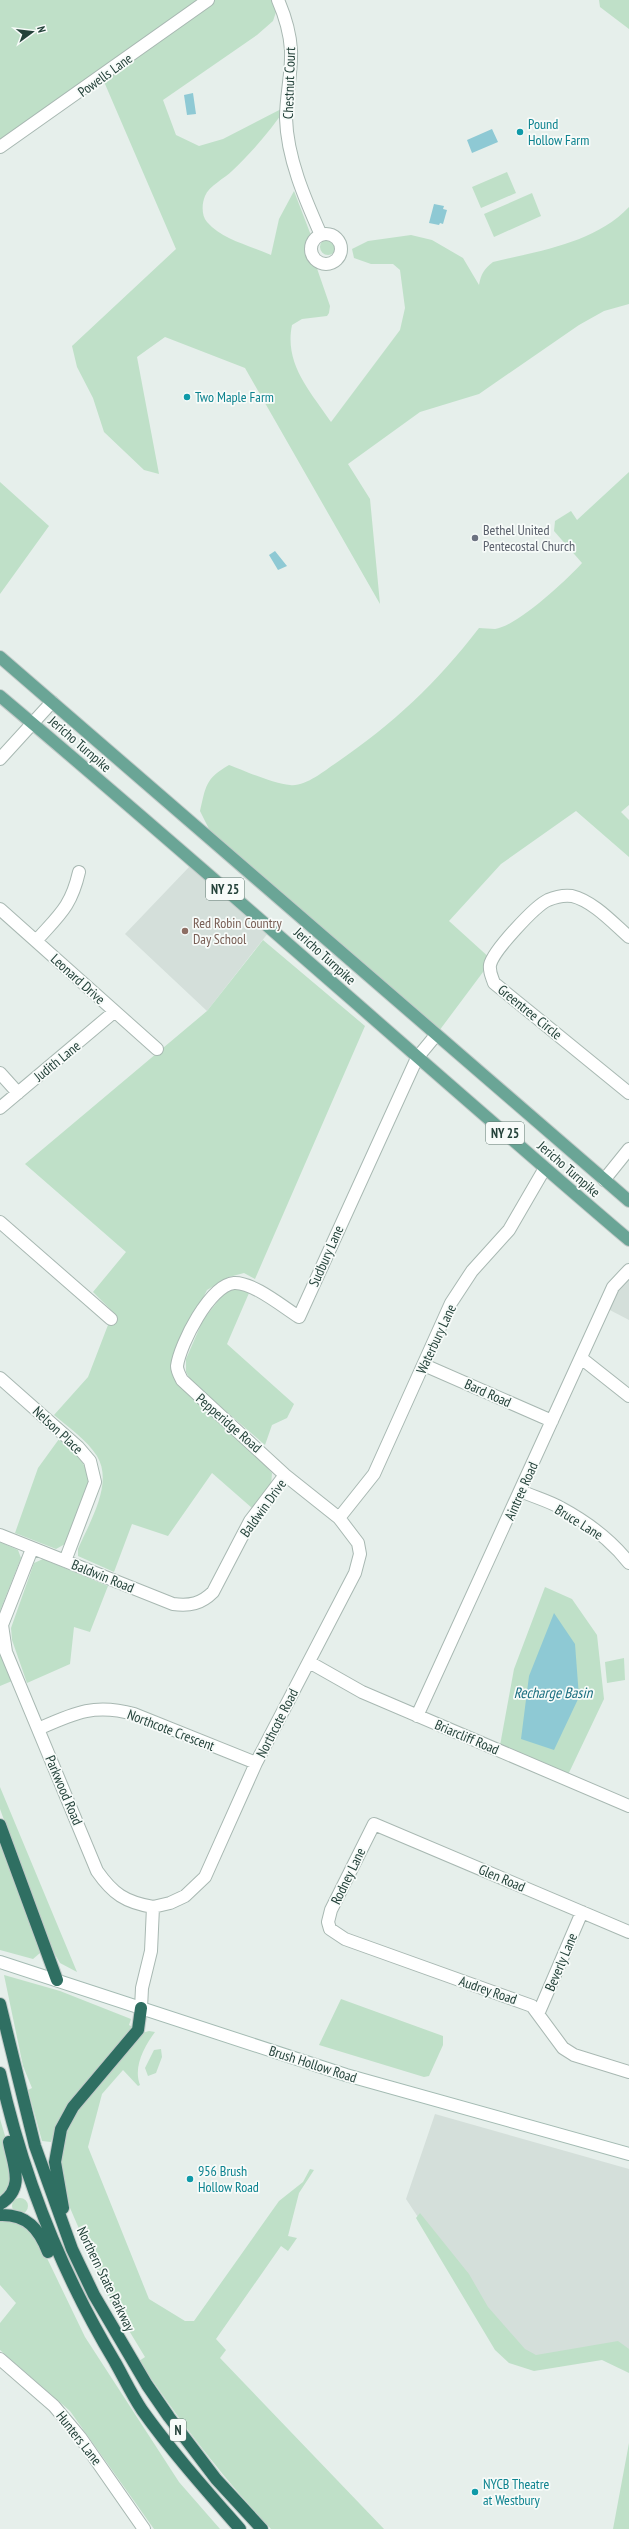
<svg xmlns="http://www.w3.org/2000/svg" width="629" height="2529" viewBox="0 0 629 2529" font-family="'PT Sans Narrow',sans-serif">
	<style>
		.built { fill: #d4dfda }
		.green { fill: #bfe0c8 }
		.water { fill: #8ec9d4 }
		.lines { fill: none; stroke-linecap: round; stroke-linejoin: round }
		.minor-casing { stroke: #a8b8b2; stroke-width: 14 }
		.tertiary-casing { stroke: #a8b8b2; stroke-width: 14 }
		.secondary-casing { stroke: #a4bbb3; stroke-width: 14 }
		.primary-casing { stroke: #c2cac8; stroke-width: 14 }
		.motorway-casing { stroke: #c2cac8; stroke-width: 14 }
		.minor { stroke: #fff; stroke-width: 12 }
		.tertiary { stroke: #fff; stroke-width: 12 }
		.secondary { stroke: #fff; stroke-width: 12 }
		.primary { stroke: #6aa596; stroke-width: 12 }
		.motorway { stroke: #2f6f62; stroke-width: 12 }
		.culture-dot { fill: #0f9aa8; stroke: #f7fbf9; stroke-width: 1.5 }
		.worship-dot { fill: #6b7280; stroke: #f7fbf9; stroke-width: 1.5 }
		.education-dot { fill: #8d6e63; stroke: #f7fbf9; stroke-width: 1.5 }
		.labels { text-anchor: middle; stroke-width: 3.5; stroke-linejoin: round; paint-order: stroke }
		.shield { fill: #f7fbf9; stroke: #637a73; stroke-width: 1 }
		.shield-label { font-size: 13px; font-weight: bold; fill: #24423a }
		.street-label { font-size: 14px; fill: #24423a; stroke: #f7fbf9 }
		.culture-label { font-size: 14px; fill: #0d838f; stroke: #f7fbf9; text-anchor: start }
		.worship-label { font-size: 14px; fill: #5b616d; stroke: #f7fbf9; text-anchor: start }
		.education-label { font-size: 14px; fill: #785e54; stroke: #f7fbf9; text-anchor: start }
		.water-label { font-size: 15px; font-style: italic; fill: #1c6f80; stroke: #f7fbf9 }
	</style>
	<rect width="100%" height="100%" fill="#e6efeb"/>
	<path class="built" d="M190 866 268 933 207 1011 125 934Z
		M629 1270V1320L604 1307Z
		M435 2114 629 2169V2352L538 2362 492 2329 406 2199Z"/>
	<path class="green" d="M0 0H275L276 12 273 21 257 35 163 100 176 135 199 146 223 139 287 106C271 130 253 151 232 171 225 178 209 186 205 196 202 203 201 215 207 222 223 240 249 245 271 255L279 219 294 191 312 238V254L330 306 329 313 327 316 302 319 292 325C284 364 310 391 331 422L400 330 405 308 400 270 393 264H371L354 258 352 249 368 241 411 235 432 240 463 258 479 285C481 274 484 269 493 262 539 251 595 243 629 207V304L604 311 579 325 479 394 420 412 348 464 370 499 380 604 245 368 165 337 137 357 159 474 144 470 104 432 93 398 77 367 72 346 176 249 102 77 0 147Z
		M599 0H629V29L600 7Z
		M507 172 516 193 481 208 472 187Z
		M532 193 541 216 494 237 484 214Z
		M320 247a8 8 0 1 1 16 0a8 8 0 1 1-16 0Z
		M629 472V805L621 812 629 820V857L576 811 501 864 449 921 492 960 436 1035 217 845 200 811C206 786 205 779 229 765 245 771 274 784 290 785 305 787 324 771 336 763 394 723 436 684 479 628 484 628 490 629 495 629 516 627 567 580 582 563L554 531 555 521 571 511 577 520Z
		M0 482 49 526 0 594Z
		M263 940 365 1026 255 1279 244 1273 229 1277 207 1290 172 1360 272 1473 271 1486 252 1508 212 1473 168 1536 132 1524 114 1572 78 1556V1549C89 1523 114 1484 97 1456 87 1440 68 1427 54 1415L88 1377 108 1325 116 1315 93 1292 126 1252 25 1164 207 1011Z
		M235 1288 242 1289 249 1293 227 1344 294 1404 287 1418 272 1425 265 1445 191 1381 186 1372V1359L203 1320 226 1291Z
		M59 1439C73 1451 86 1460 89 1480L65 1544 56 1549 15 1533 38 1468Z
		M0 1542 18 1550 21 1558 0 1611Z
		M43 1559 108 1586 90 1632 74 1627 70 1664 27 1683 12 1640 11 1628 34 1563Z
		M545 1587 572 1599 597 1635 604 1699 566 1779 499 1751 514 1669Z
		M0 1651 12 1681 0 1686Z
		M624 1658 625 1680 607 1683 605 1662Z
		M0 1787 77 1972 60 1963 50 1946 0 1809Z
		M0 1838 40 1945V1953L33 1959 0 1950Z
		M4 1975 60 1991 131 2019 129 2025 133 2027C104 2063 66 2098 51 2142L42 2141 28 2090 32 2088 23 2066Z
		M341 1999 443 2036V2045L429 2076 424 2077 319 2045Z
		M149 2031 155 2032C144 2047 133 2067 140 2085L138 2086 123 2070 102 2094 88 2147 149 2299 185 2321H194L279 2201 303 2182 310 2169 314 2170 299 2193 288 2236 297 2238 288 2251 281 2246 216 2339 226 2350 220 2358 384 2529H271C222 2477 179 2420 139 2361L145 2357 125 2324 118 2319 64 2194 60 2167 64 2138 75 2114 142 2033Z
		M161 2049 162 2057 156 2073 148 2076 145 2068 154 2050Z
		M0 2119 12 2159 11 2186 0 2198Z
		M12 2206a8 8 0 1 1 16 0a8 8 0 1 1-16 0Z
		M420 2213 469 2274 488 2307 525 2349 536 2355 618 2341 629 2349V2373L602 2360 534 2371 509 2363 495 2350 416 2218Z
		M0 2219 32 2227 85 2337 179 2482 220 2529H154L70 2411 0 2350V2323L16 2303 0 2285Z
		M629 2443V2529H613Z"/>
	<path class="water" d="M193 93 196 114 187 115 184 95Z
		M492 129 498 142 472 153 467 140Z
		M434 204 444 206 443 209 447 210 443 224 440 223 439 225 429 223Z
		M275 551 287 566 278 570 269 555Z
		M554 1613 575 1644 579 1697 554 1750 521 1739 529 1676Z"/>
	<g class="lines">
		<g class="minor-casing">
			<path id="minor" d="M278 0C285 16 290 33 291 50 292 73 286 95 286 118 287 158 305 199 321 235
				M311 249a15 15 0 1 1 30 0a15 15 0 1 1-30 0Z
				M0 759 52 702
				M0 909 157 1049
				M629 937C613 923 593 901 572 896 564 895 555 897 548 900 535 906 493 951 490 965 489 972 492 977 494 983L629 1093
				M36 941C59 915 71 907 79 872
				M0 1073 18 1093
				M0 1108 114 1012
				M604 1180 629 1149
				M0 1222 111 1319
				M581 1358 629 1396
				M424 1365 552 1421
				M0 1378 78 1447 90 1461 95 1482 65 1561
				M521 1491C534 1497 549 1501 561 1508 587 1522 611 1540 629 1563
				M339 1518 374 1474 451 1303 472 1271 509 1230 545 1168
				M0 1535 173 1604C190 1606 201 1604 213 1592L250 1521 285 1475
				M32 1549 2 1625 6 1652 97 1871C113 1894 125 1902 153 1907L151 1951 142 1988 141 2008
				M309 1662 362 1692 629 1806
				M417 1716 613 1287 629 1270
				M38 1729C74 1713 94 1703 134 1714L256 1763
				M153 1907 170 1903 185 1896 205 1877 256 1763 355 1573 360 1554 358 1543 339 1518 285 1475 182 1380C180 1376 177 1371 177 1366 180 1344 210 1285 234 1283 253 1282 283 1307 299 1317L417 1058 436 1035
				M629 1932 374 1824 331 1910 328 1922 330 1929 345 1939 532 2006 563 2048 574 2055 629 2072
				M539 2012 582 1912
				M0 2359 54 2406 80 2437 144 2529"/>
		</g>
		<g class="tertiary-casing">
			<path id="tertiary" d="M0 147 208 0"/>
		</g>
		<g class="secondary-casing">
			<path id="secondary" d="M0 1962 346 2075 629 2154"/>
		</g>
		<g class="primary-casing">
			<path id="primary" d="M0 657 629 1201
				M0 696C212 874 418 1060 629 1240"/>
		</g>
		<g class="motorway-casing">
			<path id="motorway" d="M0 1825 57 1980
				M0 2004 35 2146 72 2249 94 2295 147 2385 169 2417 216 2479 262 2529
				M0 2073C23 2176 61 2272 115 2362 124 2378 132 2395 142 2410 172 2452 206 2490 240 2529
				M0 2204C26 2188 13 2165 9 2142
				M63 2208 55 2162 61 2129 73 2107 138 2030 141 2008
				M0 2215C27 2214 39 2229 48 2252"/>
		</g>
		<use href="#minor" class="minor"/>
		<use href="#tertiary" class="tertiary"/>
		<use href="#secondary" class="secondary"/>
		<use href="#primary" class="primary"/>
		<use href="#motorway" class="motorway"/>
	</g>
	<g class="culture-dot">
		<circle cx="520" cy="132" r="4"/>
		<circle cx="187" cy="397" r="4"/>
		<circle cx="190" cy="2179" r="4"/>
		<circle cx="475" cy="2492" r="4"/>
	</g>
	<circle class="worship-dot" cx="475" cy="538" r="4"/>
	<circle class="education-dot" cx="185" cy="931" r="4"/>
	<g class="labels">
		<g class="shield">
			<rect x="206" y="878" width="38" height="22" rx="3"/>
			<rect x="486" y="1122" width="38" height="22" rx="3"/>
			<rect x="170" y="2419" width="16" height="22" rx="3"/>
		</g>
		<g class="shield-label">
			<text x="225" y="894">NY 25</text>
			<text x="505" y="1138">NY 25</text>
			<text x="178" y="2435">N</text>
		</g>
		<g class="street-label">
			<text transform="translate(105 75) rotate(-36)" y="5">Powells Lane</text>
			<text transform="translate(289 83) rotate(-88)" y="5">Chestnut Court</text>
			<text transform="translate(80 744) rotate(41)" y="5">Jericho Turnpike</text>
			<text transform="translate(325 956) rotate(42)" y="5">Jericho Turnpike</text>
			<text transform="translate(78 979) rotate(42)" y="5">Leonard Drive</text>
			<text transform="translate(530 1012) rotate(39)" y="5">Greentree Circle</text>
			<text transform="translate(57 1061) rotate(-39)" y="5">Judith Lane</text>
			<text transform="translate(569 1169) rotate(41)" y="5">Jericho Turnpike</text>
			<text transform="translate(326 1256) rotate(-66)" y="5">Sudbury Lane</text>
			<text transform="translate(436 1339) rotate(-65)" y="5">Waterbury Lane</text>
			<text transform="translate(488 1393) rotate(24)" y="5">Bard Road</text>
			<text transform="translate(229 1423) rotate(41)" y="5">Pepperidge Road</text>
			<text transform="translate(58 1430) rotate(43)" y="5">Nelson Place</text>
			<text transform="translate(521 1491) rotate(-66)" y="5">Aintree Road</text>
			<text transform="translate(263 1508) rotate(-54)" y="5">Baldwin Drive</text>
			<text transform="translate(579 1522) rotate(32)" y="5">Bruce Lane</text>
			<text transform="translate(103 1576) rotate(22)" y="5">Baldwin Road</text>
			<text transform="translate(277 1723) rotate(-63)" y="5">Northcote Road</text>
			<text transform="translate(171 1730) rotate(21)" y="5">Northcote Crescent</text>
			<text transform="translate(467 1737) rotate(23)" y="5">Briarcliff Road</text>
			<text transform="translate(64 1790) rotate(67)" y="5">Parkwood Road</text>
			<text transform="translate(348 1876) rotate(-64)" y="5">Rodney Lane</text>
			<text transform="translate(502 1878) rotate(23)" y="5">Glen Road</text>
			<text transform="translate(561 1962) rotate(-67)" y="5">Beverly Lane</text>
			<text transform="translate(488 1990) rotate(19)" y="5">Audrey Road</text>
			<text transform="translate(313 2064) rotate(18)" y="5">Brush Hollow Road</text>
			<text transform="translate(106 2279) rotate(64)" y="5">Northern State Parkway</text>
			<text transform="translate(79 2438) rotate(52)" y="5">Hunters Lane</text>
		</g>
		<g class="culture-label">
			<text x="528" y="129">Pound<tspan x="528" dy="16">Hollow Farm</tspan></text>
			<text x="195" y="402">Two Maple Farm</text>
			<text x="198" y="2176">956 Brush<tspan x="198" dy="16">Hollow Road</tspan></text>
			<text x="483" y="2489">NYCB Theatre<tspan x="483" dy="16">at Westbury</tspan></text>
		</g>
		<g class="worship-label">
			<text x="483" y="535">Bethel United<tspan x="483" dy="16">Pentecostal Church</tspan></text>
		</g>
		<g class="education-label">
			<text x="193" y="928">Red Robin Country<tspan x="193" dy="16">Day School</tspan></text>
		</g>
		<g class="water-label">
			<text x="553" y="1698">Recharge Basin</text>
		</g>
	</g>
	<g transform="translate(32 32) rotate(75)" stroke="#f7fbf9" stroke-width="3" paint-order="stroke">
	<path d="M0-3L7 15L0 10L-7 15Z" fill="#24423a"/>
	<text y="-6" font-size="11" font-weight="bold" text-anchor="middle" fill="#24423a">N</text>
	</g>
</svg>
